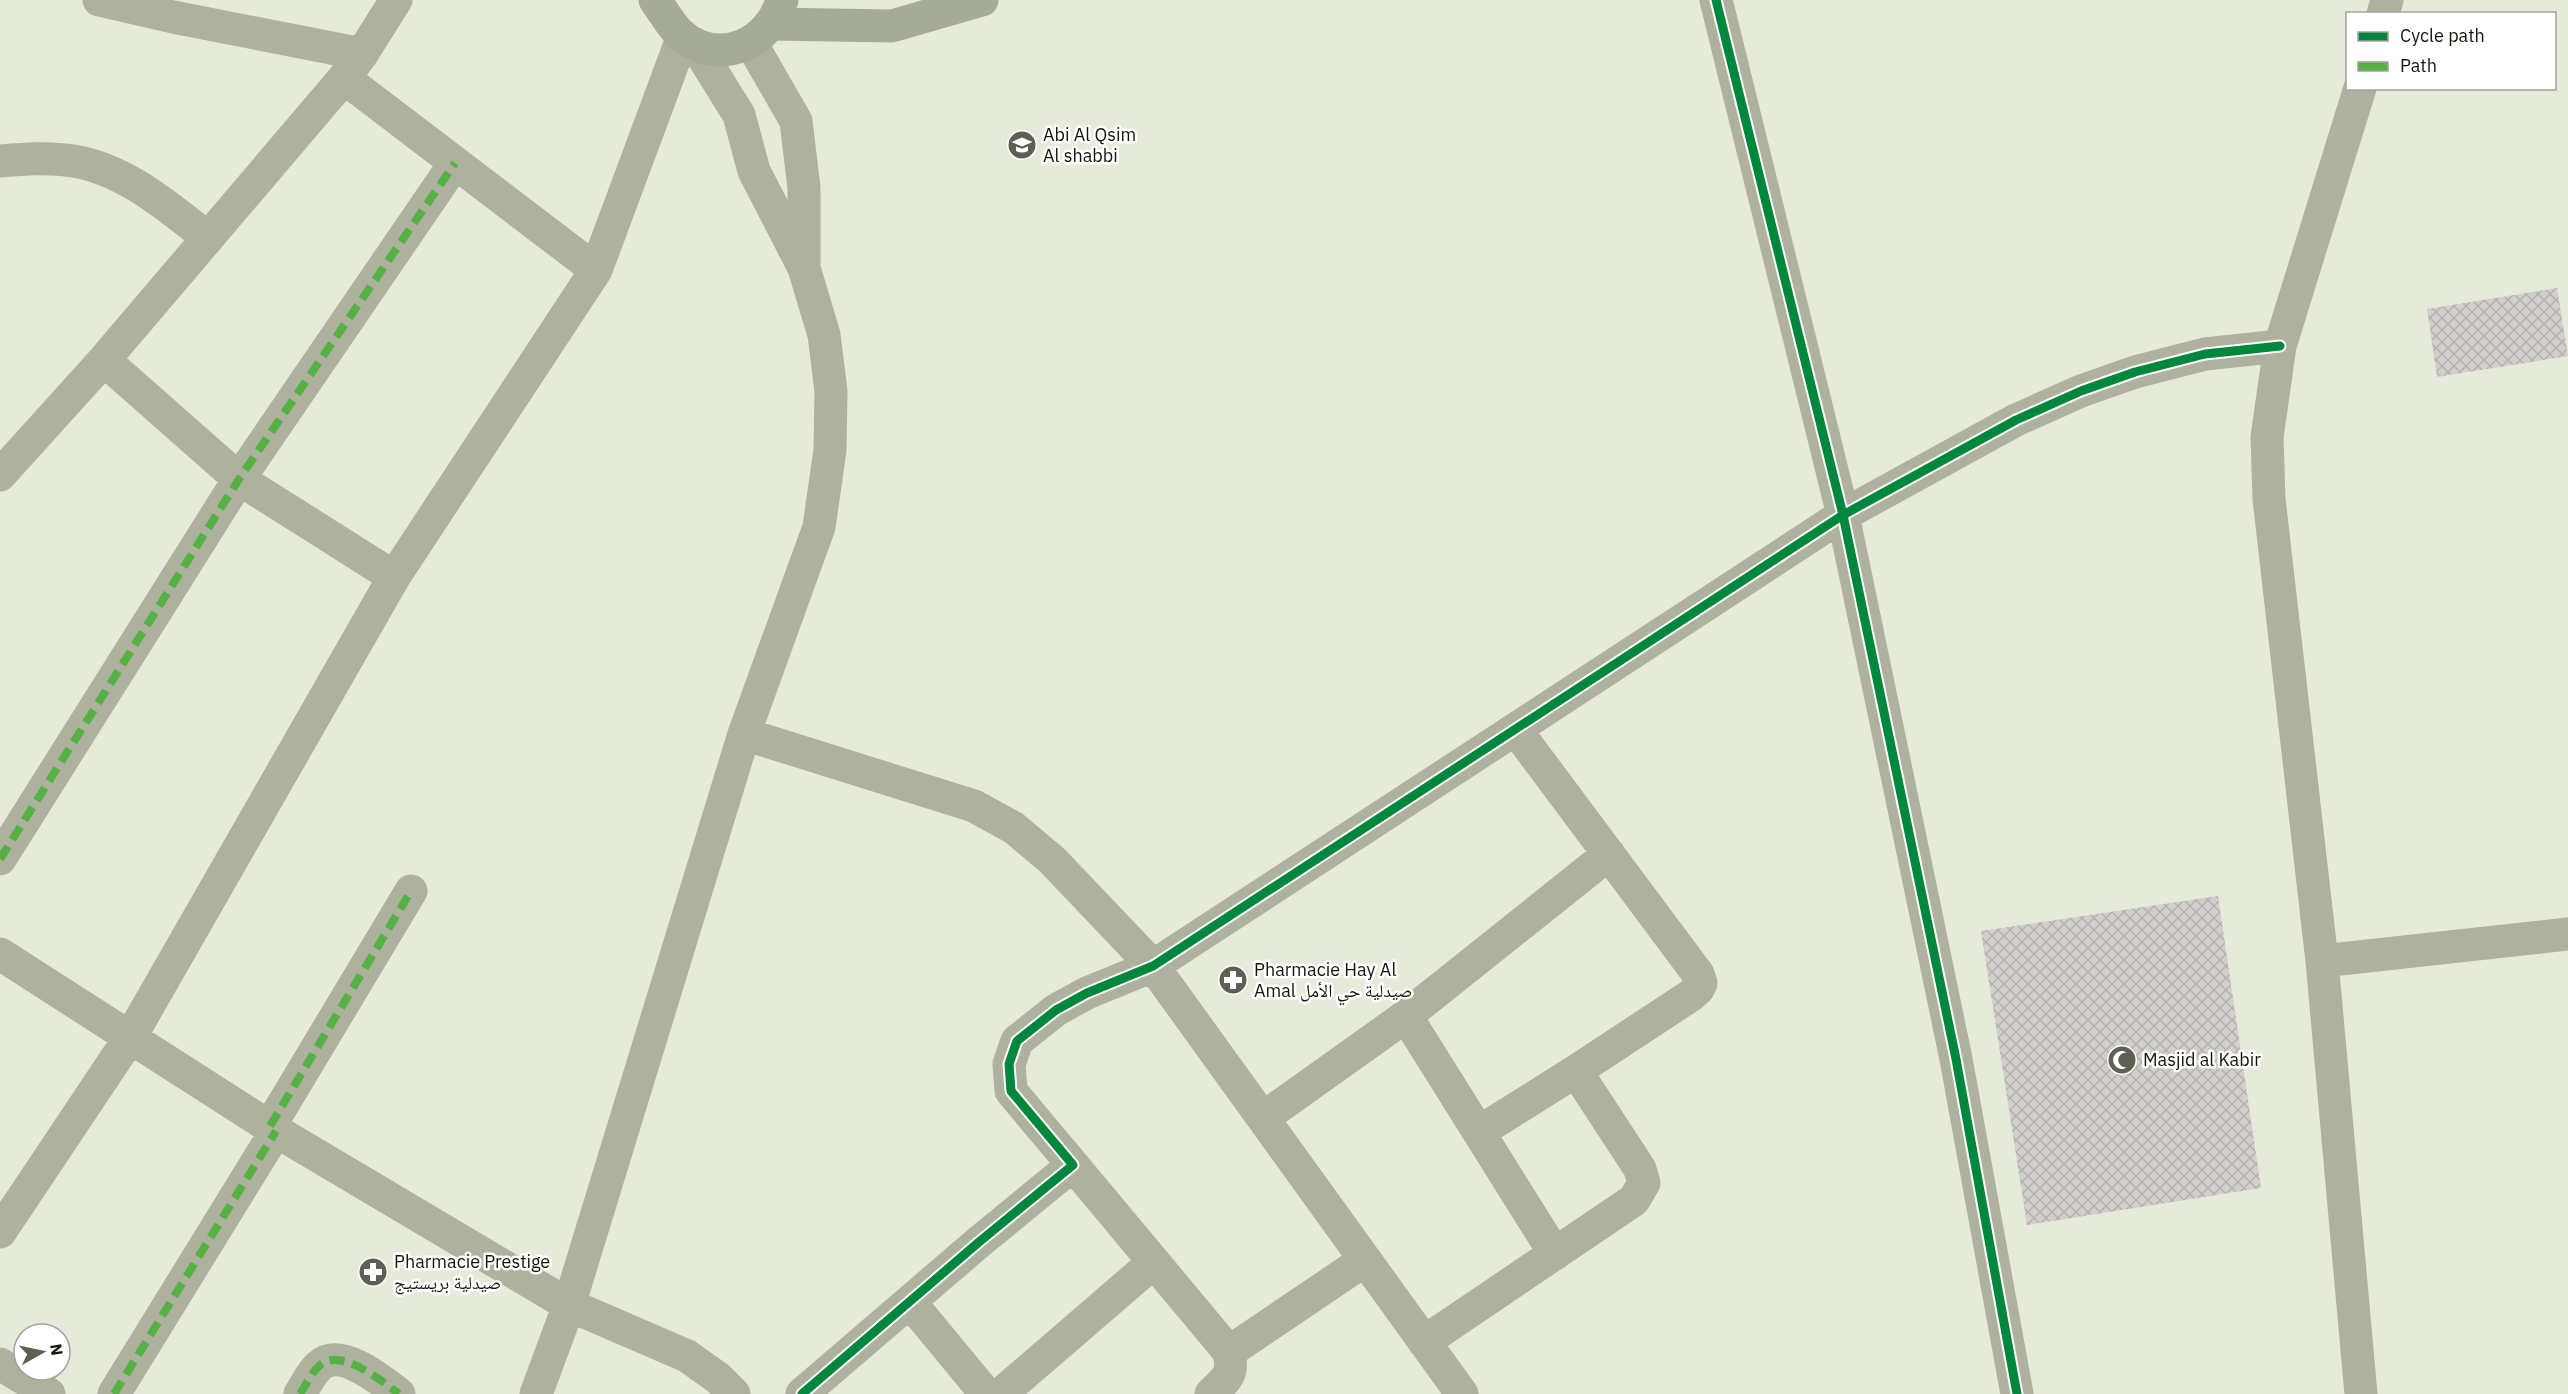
<svg xmlns="http://www.w3.org/2000/svg" width="2568" height="1394" viewBox="0 0 2568 1394" font-family="'IBM Plex Sans','Noto Naskh Arabic',sans-serif">
	<style>
		.building { fill: url(#building-cross-hatch) }
		.lines { fill: none; stroke-linecap: round; stroke-linejoin: round }
		.minor { stroke: #adb19e; stroke-width: 33 }
		.major { stroke: #a6aa98; stroke-width: 33 }
		.quiet { stroke: #55b144; stroke-width: 8; stroke-dasharray: 15 8; stroke-linecap: butt }
		.cycleway-casing { stroke: #fff; stroke-width: 13 }
		.cycleway { stroke: #00873e; stroke-width: 9 }
		.labels { text-anchor: middle; stroke-width: 5; stroke-linejoin: round; paint-order: stroke }
		.poi-label { font-size: 18px; fill: #13150b; stroke: #fff; text-anchor: start }
	</style>
	<defs>
		<pattern id="building-cross-hatch" width="8" height="8" patternUnits="userSpaceOnUse" patternTransform="scale(1.5)"><rect width="8" height="8" fill="#d1cecb"/><path d="M0 0l8 8M0 8l8-8" fill="none" stroke="#b3b0ad"/></pattern>
	</defs>
	<rect width="100%" height="100%" fill="#e6eada"/>
	<path class="building" d="M2557 288 2568 356 2437 377 2427 309Z
		M2218 896 2261 1188 2027 1225 1981 931Z"/>
	<g class="lines">
		<path class="minor" d="M99 0 173 17 362 54
			M1716 0 1843 515 1956 1059 2017 1394
			M2383 14 2387 0
			M751 43 796 121 804 188V263
			M344 78 596 270
			M2360 88 2280 346 2267 437 2269 499 2322 961 2361 1394
			M0 161C24 159 50 157 73 161 125 169 168 207 208 238
			M104 360 239 479 394 577
			M0 475 104 360 344 78 362 54 396 0
			M744 734 974 806 1014 828 1052 860 1153 966 1462 1394
			M0 859 239 479 455 163
			M0 954 276 1131 569 1305 687 1356 718 1378 734 1394
			M2322 961 2568 934
			M1263 1118 1406 1016
			M270 1126 411 891
			M1479 1132 1576 1071
			M1073 1165 1229 1352C1234 1375 1227 1378 1211 1394
			M0 1232 131 1036 394 577 596 270 683 36
			M1555 1254 1406 1016 1609 854
			M910 1302 986 1394
			M1424 1342 1634 1200 1644 1183 1640 1169 1576 1071 1690 996 1698 989 1701 983 1698 974 1516 730
			M1229 1352 1365 1260
			M0 1364 49 1394
			M114 1394 276 1131
			M300 1394C306 1385 311 1373 319 1366 340 1346 382 1381 399 1394
			M536 1394 569 1305 744 734 819 527 830 450 831 391 824 335 804 268 754 171 739 115 695 44
			M802 1394 979 1242 1073 1165 1011 1091 1009 1064 1017 1041 1056 1010 1087 993 1153 966 1843 515 2016 420 2081 391 2135 372 2205 354 2280 346
			M1001 1394 1154 1262"/>
		<path class="major" d="M655 0C664 12 672 28 683 37 722 66 770 43 782 0
			M772 24 892 26 982 0"/>
		<path class="quiet" d="M0 859 239 479 455 163
			M270 1126 411 891
			M114 1394 276 1131
			M300 1394C306 1385 311 1373 319 1366 340 1346 382 1381 399 1394"/>
		<g class="cycleway-casing">
			<path id="cycleway" d="M1716 0 1843 515 1956 1059 2017 1394
				M802 1394 979 1242 1073 1165 1011 1091 1009 1064 1017 1041 1056 1010 1087 993 1153 966 1843 515 2016 420 2081 391 2135 372 2205 354 2280 346"/>
		</g>
		<use href="#cycleway" class="cycleway"/>
	</g>
	<defs>
		<g id="school-disc" transform="scale(1.5)"><circle r="9.5" fill="#5d6053" stroke="#fff"/><path d="M0-5L7-2L0 1L-7-2ZM-4 1L0 2.5L4 1V4Q0 6-4 4Z" fill="#fff"/></g>
		<g id="pharmacy-disc" transform="scale(1.5)"><circle r="9.5" fill="#5d6053" stroke="#fff"/><path d="M-2-6h4v4h4v4h-4v4h-4v-4h-4v-4h4Z" fill="#fff"/></g>
		<g id="mosque-disc" transform="scale(1.5)"><circle r="9.5" fill="#5d6053" stroke="#fff"/><path d="M3.5-4.9A6 6 0 1 0 3.5 4.9A5 5 0 1 1 3.5-4.9Z" fill="#fff"/></g>
	</defs>
	<g fill-rule="evenodd">
		<use href="#school-disc" x="1022" y="145"/>
		<use href="#pharmacy-disc" x="1233" y="980"/>
		<use href="#mosque-disc" x="2122" y="1060"/>
		<use href="#pharmacy-disc" x="373" y="1272"/>
	</g>
	<g class="labels">
		<g class="poi-label">
			<text x="1043" y="141">Abi Al Qsim<tspan x="1043" dy="21">Al shabbi</tspan></text>
			<text x="1254" y="976">Pharmacie Hay Al<tspan x="1254" dy="21">Amal صيدلية حي الأمل</tspan></text>
			<text x="2143" y="1066">Masjid al Kabir</text>
			<text x="394" y="1268">Pharmacie Prestige<tspan x="394" dy="21">صيدلية بريستيج</tspan></text>
		</g>
	</g>
	<rect x="2346" y="12" width="210" height="78" fill="#ffffff" stroke="#a1a19d" stroke-width="1.5"/>
	<rect x="2358" y="32" width="30" height="9" fill="#00873e" stroke="#a1a19d" stroke-width="1.5"/>
	<text x="2400" y="42" font-size="18" fill="#13150b">Cycle path</text>
	<rect x="2358" y="62" width="30" height="9" fill="#55b144" stroke="#a1a19d" stroke-width="1.5"/>
	<text x="2400" y="72" font-size="18" fill="#13150b">Path</text>
	<g transform="translate(42 1352) rotate(81)"><circle r="28" fill="#ffffff" stroke="#a1a19d" stroke-width="1.5"/>
	<path d="M0-4.5L10 22L0 15L-10 22Z" fill="#5d6053"/>
	<text y="-9" font-size="16" font-weight="bold" text-anchor="middle" fill="#13150b">N</text>
	</g>
</svg>
